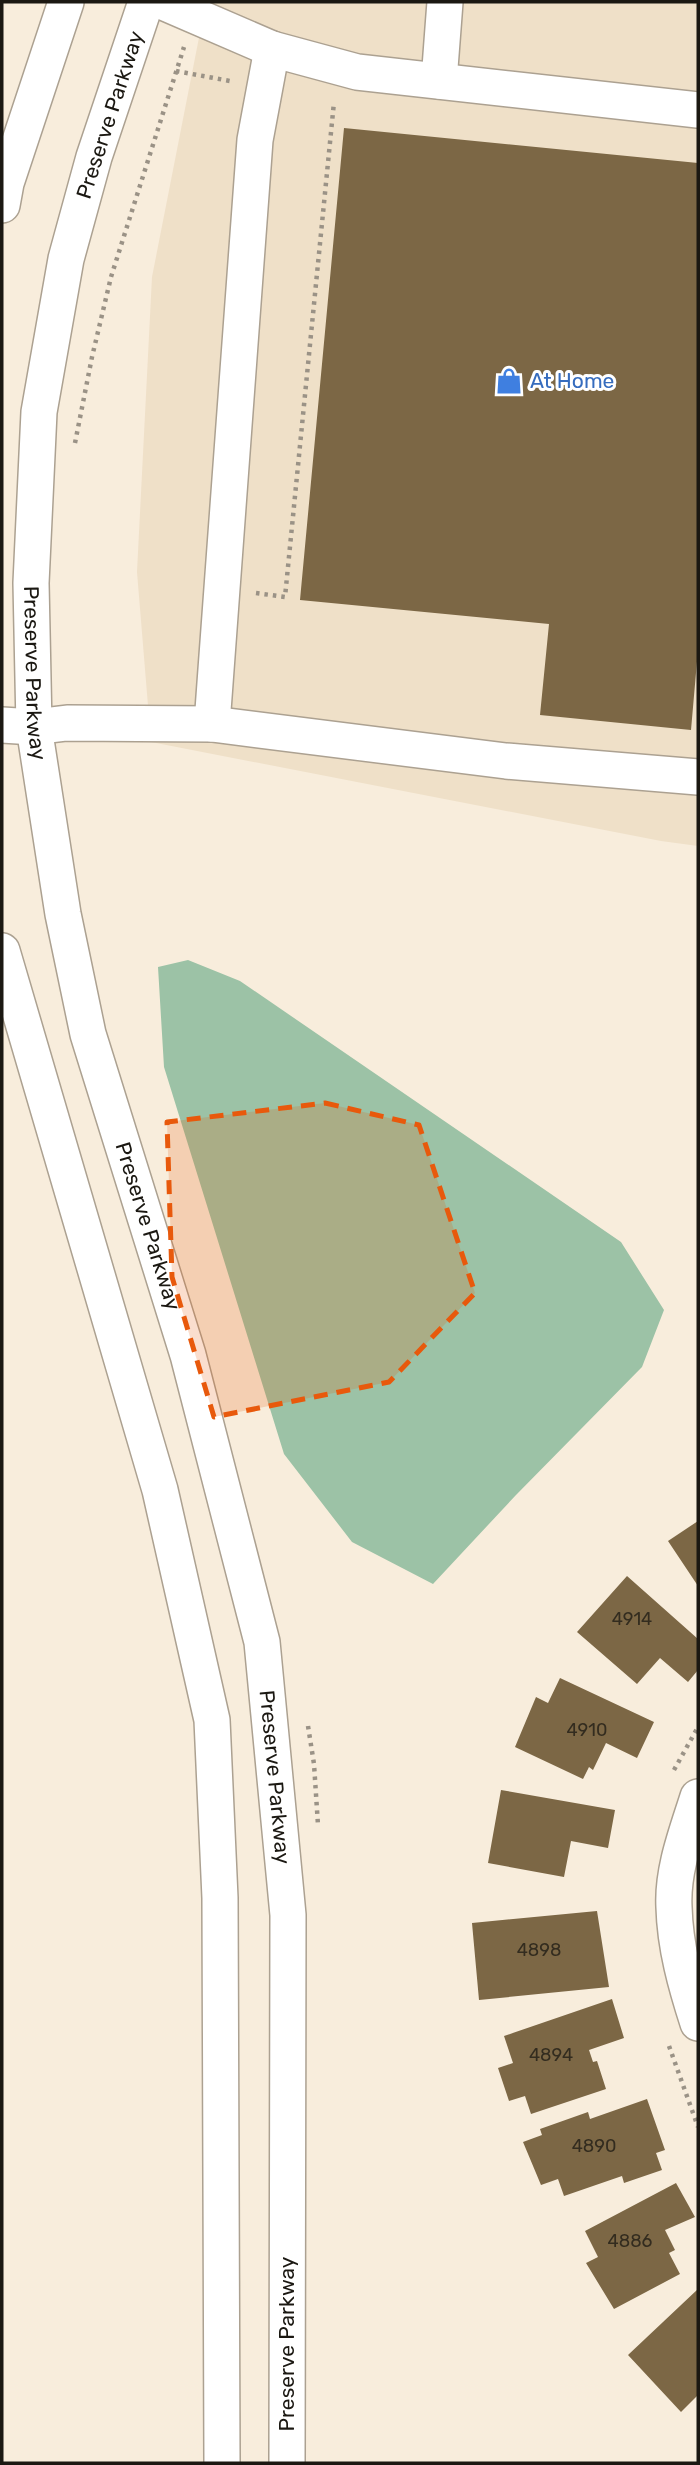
<svg xmlns="http://www.w3.org/2000/svg" width="700" height="2465" viewBox="0 0 700 2465" font-family="Rubik,sans-serif">
	<style>
		.built { fill: #efe0c8 }
		.forest { fill: #9cc2a6 }
		.building { fill: #7c6745 }
		.lines { fill: none; stroke-linecap: round; stroke-linejoin: round }
		.minor-casing { stroke: #aca191; stroke-width: 38 }
		.path { stroke: #9a9286; stroke-width: 4.5; stroke-dasharray: 3.5 5; stroke-linecap: butt }
		.minor { stroke: #fff; stroke-width: 35 }
		.marked { fill: #e8590c; fill-opacity: 0.2; stroke: #e8590c; stroke-width: 5; stroke-dasharray: 14 9; stroke-linejoin: round }
		.labels { text-anchor: middle; stroke-width: 6; stroke-linejoin: round; paint-order: stroke }
		.number-label { font-size: 18px; fill: #332c1f }
		.street-label { font-size: 21px; fill: #1b1812; stroke: #fff }
		.shop-label { font-size: 21px; fill: #366cbe; stroke: #fff; text-anchor: start }
	</style>
	<rect width="100%" height="100%" fill="#f8eddc"/>
	<path class="built" d="M206 2H698V846L661 841 151 742 137 572 152 277Z"/>
	<path class="forest" d="M188 960 240 981 621 1242 664 1310 642 1367 516 1495 433 1584 352 1542 284 1454 164 1067 158 967Z"/>
	<path class="building" d="M344 128 698 163V650L691 730 540 715 549 624 300 600Z
		M698 1521V1586L668 1541Z
		M627 1576 698 1639V1670L688 1682 660 1658 637 1684 577 1632Z
		M560 1678 654 1722 637 1758 606 1743 593 1770 589 1767 583 1779 515 1747 536 1697 548 1703Z
		M501 1790 615 1810 608 1848 571 1841 564 1877 488 1863Z
		M597 1911 609 1987 479 2000 472 1923Z
		M612 1999 624 2038 589 2050 593 2062 597 2061 606 2089 531 2114 525 2096 509 2101 498 2068 513 2063 504 2036Z
		M647 2099 665 2150 656 2153 662 2170 624 2183 622 2176 564 2196 558 2179 541 2185 523 2142 542 2135 540 2129 588 2112 590 2119Z
		M676 2183 695 2217 665 2230 675 2250 669 2253 680 2274 614 2309 586 2263 598 2257 585 2231Z
		M698 2289V2395L681 2412 628 2355Z"/>
	<g class="lines">
		<g class="minor-casing">
			<g id="minor">
				<path id="s1" d="M146 2 94 157 66 259 39 412 31 583 34 727 63 914 88 1034 188 1355 262 1642 288 1915 287 2463"/>
				<path d="M163 2 272 49 357 72 698 110"/>
				<path d="M439 81 445 2"/>
				<path d="M2 205 6 183 66 2"/>
				<path d="M212 724 255 140 272 49"/>
				<path d="M2 725 34 727 67 723 212 724 506 761 698 777"/>
				<path d="M2 951 160 1490 212 1720 220 1898 222 2463"/>
				<path d="M698 1797C687 1832 672 1870 674 1907 675 1947 686 1986 698 2023"/>
			</g>
		</g>
		<path class="path" d="M176 71 230 81
			M75 443 92 357 111 277 184 47
			M256 593 285 597 334 102
			M308 1726 314 1764 318 1825
			M674 1770 698 1727
			M669 2046 698 2127"/>
		<use href="#minor" class="minor"/>
	</g>
	<path class="marked" d="M325 1103 419 1125 475 1293 389 1382 214 1417 172 1277 167 1122Z"/>
	<defs>
		<g id="shop-bare" transform="scale(2.1)"><path d="M-5-2.5h2.3a2.7 3.5 0 0 1 5.4 0H5L5.5 6h-11ZM-1.5-2.5h3a1.5 2.3 0 0 0-3 0Z" fill="#3f7fe0" stroke="#fff" stroke-width="2.5" paint-order="stroke"/></g>
	</defs>
	<g fill-rule="evenodd">
		<use href="#shop-bare" x="509" y="381"/>
	</g>
	<g class="labels">
		<g class="number-label">
			<text x="632" y="1625">4914</text>
			<text x="587" y="1736">4910</text>
			<text x="539" y="1956">4898</text>
			<text x="551" y="2061">4894</text>
			<text x="594" y="2152">4890</text>
			<text x="630" y="2247">4886</text>
		</g>
		<g class="street-label">
			<text transform="translate(110 115) rotate(-72)" y="7">Preserve Parkway</text>
			<text dy="7" stroke="none"><textPath href="#s1" startOffset="686">Preserve Parkway</textPath></text>
			<text dy="7" stroke="none"><textPath href="#s1" startOffset="1253">Preserve Parkway</textPath></text>
			<text dy="7" stroke="none"><textPath href="#s1" startOffset="1820">Preserve Parkway</textPath></text>
			<text transform="translate(287 2344) rotate(-90)" y="7">Preserve Parkway</text>
		</g>
		<g class="shop-label">
			<text x="530" y="388">At Home</text>
		</g>
	</g>
	<rect width="700" height="2465" fill="none" stroke="#1b1812" stroke-width="7"/>
</svg>
